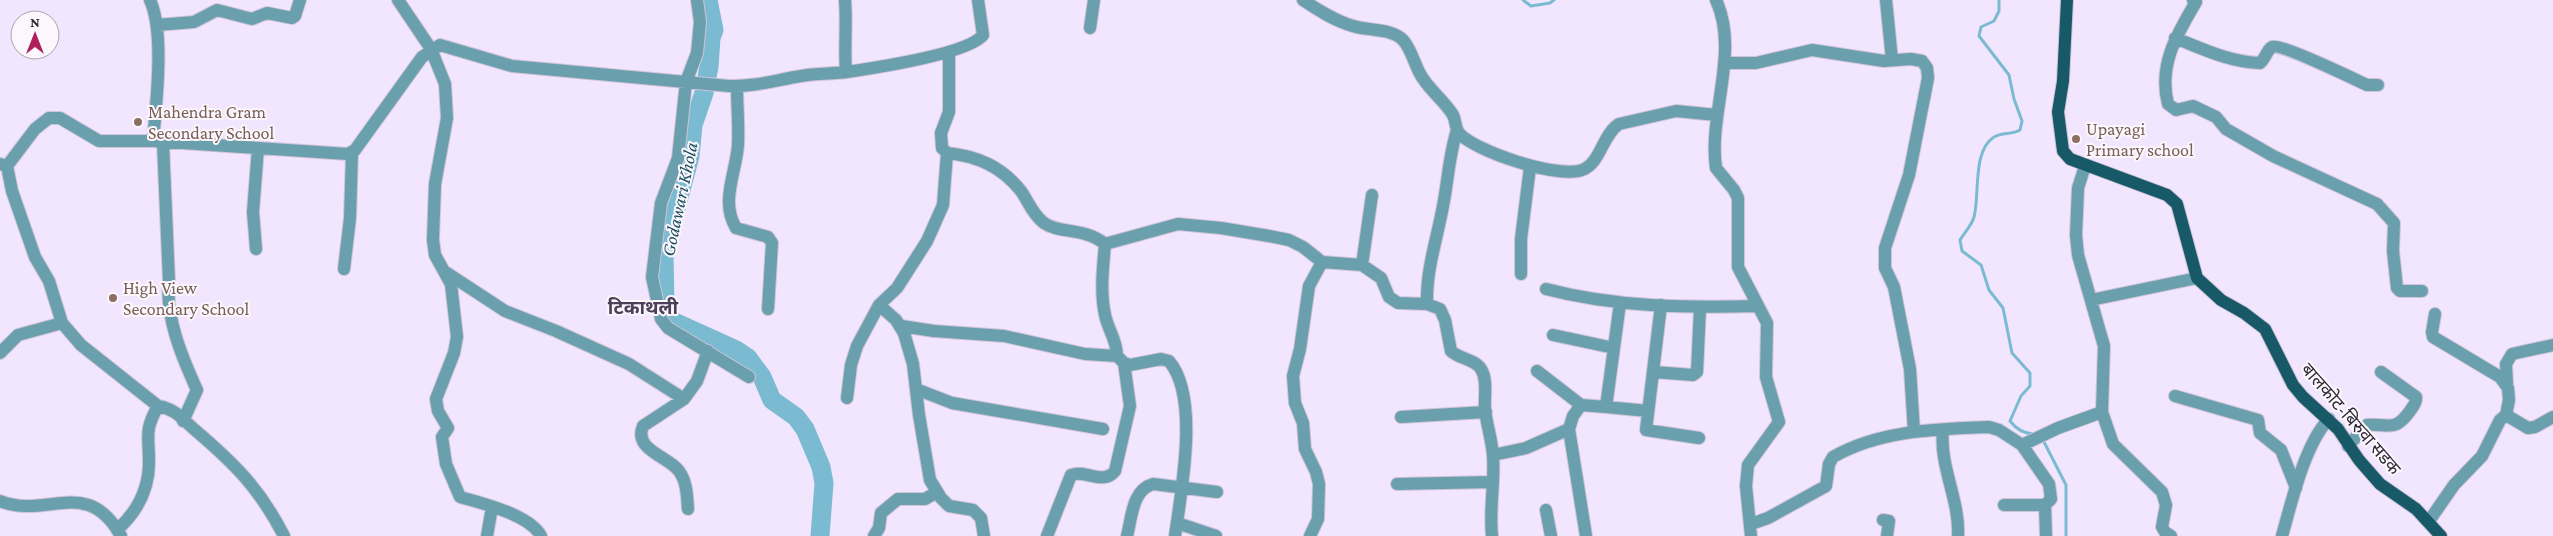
<svg xmlns="http://www.w3.org/2000/svg" width="2553" height="536" viewBox="0 0 2553 536" font-family="'Crimson Pro','Noto Sans Devanagari',serif">
	<style>
		.lines { fill: none; stroke-linecap: round; stroke-linejoin: round }
		.stream { stroke: #7abbd1; stroke-width: 3 }
		.river { stroke: #7abbd1; stroke-width: 19 }
		.minor-casing { stroke: #cfc4d9; stroke-width: 14 }
		.major-casing { stroke: #cfc4d9; stroke-width: 14 }
		.minor { stroke: #6a9fae; stroke-width: 12 }
		.major { stroke: #185968; stroke-width: 12 }
		.education-dot { fill: #8d6e63; stroke: #fbf7fd; stroke-width: 2 }
		.labels { text-anchor: middle; stroke-width: 4; stroke-linejoin: round; paint-order: stroke }
		.education-label { font-size: 18px; fill: #785e54; stroke: #fbf7fd; text-anchor: start }
		.street-label { font-size: 18px; fill: #2e2833; stroke: #fbf7fd }
		.water-label { font-size: 19px; font-style: italic; fill: #1a5061; stroke: #fbf7fd }
		.neighbourhood-label { font-size: 19px; font-weight: bold; fill: #4c3f57; stroke: #fbf7fd }
	</style>
	<rect width="100%" height="100%" fill="#f2e6fe"/>
	<g class="lines">
		<path class="stream" d="M1523 0 1531 6 1550 3 1554 0
			M1999 0V11L1994 21 1981 27 1979 36 2009 75 2014 99 2022 121 2020 130C2012 135 2002 132 1994 137 1972 151 1980 195 1974 217 1972 225 1964 233 1960 240L1962 251 1981 265 1989 290 2003 308 2012 353 2030 373V386L2021 396 2010 421C2016 429 2025 434 2035 434
			M2043 440 2066 485V536"/>
		<path class="river" d="M708 0 714 30 711 38 709 67 704 93 693 125 690 156 664 253 665 307 666 313 672 321 736 350 748 358 762 377 772 400 796 417 805 429 821 467 824 483 820 536"/>
		<g class="minor-casing">
			<path id="minor" d="M150 0C165 33 156 104 153 141
				M398 0 431 49 445 84 447 118 435 184 433 240 435 255 451 284 457 337 454 353 436 399 438 411 448 428 442 437 446 464 460 497C482 503 530 515 541 536
				M697 0 700 22 697 53 686 82 678 158 661 203 652 277 661 319 668 328 749 377
				M845 0C847 25 844 48 846 72
				M1303 0C1318 10 1335 21 1353 26 1368 31 1391 28 1403 40 1413 51 1415 69 1424 80 1433 93 1445 102 1453 115 1456 121 1455 128 1459 133 1474 151 1558 179 1582 170 1601 163 1602 135 1619 124L1676 111 1717 115
				M1716 0C1740 52 1708 114 1716 168L1734 190 1738 198V267L1767 323 1766 377 1779 422 1748 465 1746 486 1751 536
				M1886 0 1892 60
				M2193 0 2196 2C2177 34 2158 65 2168 104L2176 110 2193 106 2216 117 2226 129 2273 156 2377 204 2394 223 2393 251 2397 288 2400 291H2422
				M157 25 194 22 217 10 252 19 267 13 292 18 295 16 300 0
				M1090 28 1094 0
				M2175 38C2203 49 2229 62 2260 63 2265 59 2267 50 2272 47 2280 43 2354 79 2367 85H2378
				M949 52V112L941 133 942 148 947 153C977 156 1001 166 1021 191 1028 201 1033 215 1044 223 1059 234 1084 227 1105 244L1178 224 1221 228 1269 236 1289 240 1303 247 1322 262 1362 265 1381 278 1389 297 1398 303 1427 304 1440 309 1445 320 1451 351C1459 359 1475 359 1481 369 1488 380 1484 397 1485 410 1487 426 1492 440 1493 456 1495 483 1489 509 1492 536
				M1724 63H1756L1812 50 1884 61 1911 59 1922 61 1927 68 1928 78 1909 175 1885 248V268L1894 287 1910 369 1914 432
				M737 86C737 106 739 125 738 145 736 173 720 202 736 228L768 237 772 243 768 309
				M163 143 169 281C165 317 182 357 197 390L183 421
				M0 164 7 166 35 129 49 118H60L99 141H153L348 154 355 150 422 57 440 45 512 66 729 86C754 87 776 80 801 76 816 73 832 74 847 72 874 68 968 54 983 35L978 0
				M7 166 12 191 35 257 49 281 62 323 81 345 158 406C176 409 182 419 195 430 235 464 260 489 284 536
				M2085 166 2078 188 2076 235 2078 255 2104 346 2102 412 2113 444 2162 492 2166 505 2162 527 2165 532 2171 536
				M1105 244C1103 267 1100 292 1105 315 1108 330 1117 340 1117 356
				M256 249 253 212 258 148
				M1362 265 1372 195
				M344 269 350 218 352 153
				M447 273 505 311 556 331 629 364 684 399
				M1521 274V239L1530 167
				M1546 289C1615 307 1687 308 1758 306
				M2091 300 2197 278
				M1620 303 1606 407 1648 411
				M1427 304C1426 270 1437 239 1443 206 1448 181 1449 155 1457 130
				M879 305 896 320 904 333 913 364 919 415 930 480 941 498 949 506 973 510 981 518 984 536
				M1661 305 1646 430 1699 438
				M901 326 934 331 1004 336 1085 354 1117 356 1124 363 1130 365 1161 359 1169 361C1200 397 1181 492 1175 536
				M1553 335 1614 348
				M0 353 18 335 62 323
				M1537 371 1581 405 1606 407
				M1654 372 1693 375 1697 372 1700 308
				M2507 384 2506 364 2512 354 2553 345
				M916 389 952 403 1103 429
				M2175 396 2258 420 2260 433 2281 450 2296 488
				M847 398 851 365 857 346 879 305 897 288 927 241 943 205 947 153
				M1581 405 1573 416 1569 429 1586 536
				M2506 415 2528 428 2535 427 2553 417
				M1401 417 1486 412
				M1943 430C1939 466 1960 500 1958 536
				M2348 446 2367 425C2390 423 2394 433 2410 411 2413 406 2417 403 2416 397L2381 372
				M1493 455 1526 448 1569 429
				M1397 484 1493 482
				M0 501C47 520 87 475 121 536
				M2004 505H2045L2051 499 2049 484 2022 445
				M2045 505 2046 536
				M688 509C687 496 687 482 679 471 668 456 633 450 643 426L684 399 697 381 708 351
				M1546 510 1551 536
				M1883 520 1889 521 1887 536
				M2429 521 2454 485 2482 456 2500 420 2506 415 2509 400 2508 388 2500 377 2433 337 2432 332 2435 314
				M1177 523 1216 536
				M1751 524 1768 518 1826 486 1829 464 1833 457C1880 430 1937 429 1989 427L1999 430 2022 445 2058 428 2102 412
				M117 530C137 512 149 489 149 462 149 435 144 431 158 406
				M487 536 492 507
				M874 536 879 528 881 513 898 499H925L937 492
				M1047 536 1071 475C1086 469 1103 486 1115 471L1130 406 1124 363
				M1127 536C1132 517 1132 490 1153 484L1217 492
				M1310 536 1318 519 1319 484 1316 472 1305 449 1303 423 1295 403 1293 376 1300 349 1309 286 1322 262
				M2282 536C2291 504 2305 443 2329 419"/>
		</g>
		<g class="major-casing">
			<path id="major" d="M2067 0 2063 81 2058 112 2063 151 2070 159 2167 195 2177 204 2197 278 2221 300 2244 313 2265 329 2293 385 2303 397 2338 429 2359 460 2380 484 2416 509 2441 536"/>
		</g>
		<use href="#minor" class="minor"/>
		<use href="#major" class="major"/>
	</g>
	<g class="education-dot">
		<circle cx="138" cy="122" r="5"/>
		<circle cx="2076" cy="139" r="5"/>
		<circle cx="113" cy="298" r="5"/>
	</g>
	<g class="labels">
		<g class="education-label">
			<text x="148" y="118">Mahendra Gram<tspan x="148" dy="21">Secondary School</tspan></text>
			<text x="2086" y="135">Upayagi<tspan x="2086" dy="21">Primary school</tspan></text>
			<text x="123" y="294">High View<tspan x="123" dy="21">Secondary School</tspan></text>
		</g>
		<g class="street-label">
			<text transform="translate(2351 419) rotate(49)" y="6">बालकोट-बिरुवा सडक</text>
		</g>
		<g class="water-label">
			<text transform="translate(679 199) rotate(-78)" y="7">Godawari Khola</text>
		</g>
		<g class="neighbourhood-label">
			<text x="643" y="314">टिकाथली</text>
		</g>
	</g>
	<g transform="translate(35 35)"><circle r="24" fill="#fbf7fd" stroke="#a9a4ac"/>
	<path d="M0-4L9 19L0 12L-9 19Z" fill="#ad205b"/>
	<text y="-8" font-size="14" font-weight="bold" text-anchor="middle" fill="#2e2833">N</text>
	</g>
</svg>
